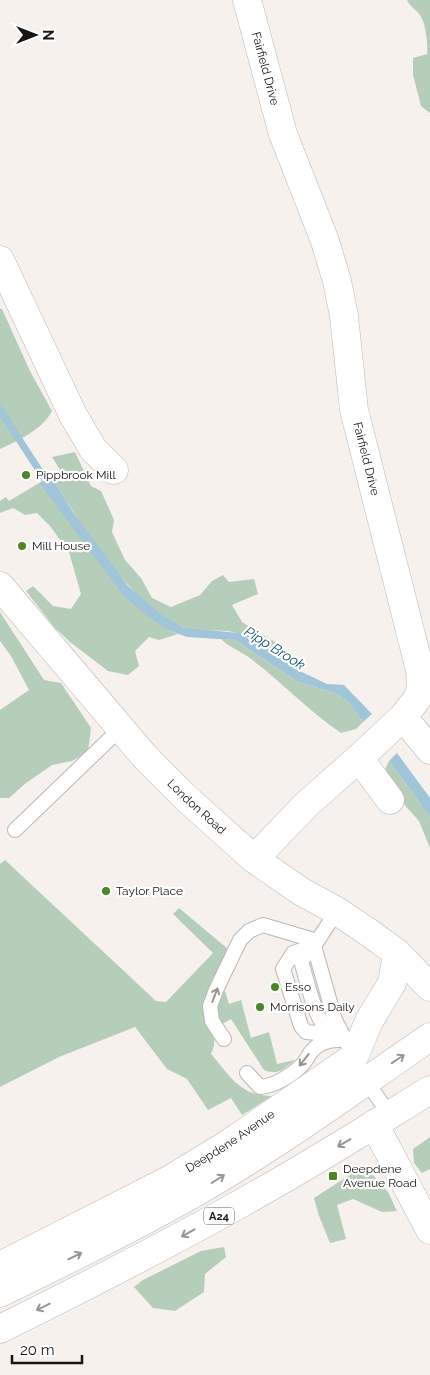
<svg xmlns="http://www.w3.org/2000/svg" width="430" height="1375" viewBox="0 0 430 1375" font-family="Raleway,sans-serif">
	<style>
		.green { fill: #b5ceb9 }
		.water { fill: #a1c5d8 }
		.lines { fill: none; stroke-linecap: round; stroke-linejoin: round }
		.stream { stroke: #a1c5d8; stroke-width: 7 }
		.lane-casing { stroke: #bcb7b3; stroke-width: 16 }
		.street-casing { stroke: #bcb7b3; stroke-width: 29 }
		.secondary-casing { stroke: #bcb7b3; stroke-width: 29 }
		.highway-casing { stroke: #bcb7b3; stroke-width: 29 }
		.lane { stroke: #fff; stroke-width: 14 }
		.street { stroke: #fff; stroke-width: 28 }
		.secondary { stroke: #fff; stroke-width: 28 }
		.highway { stroke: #fff; stroke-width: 28 }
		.oneway { stroke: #979696 }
		.poi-dot { fill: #498625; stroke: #fff; stroke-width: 2 }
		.labels { text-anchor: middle; stroke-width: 4.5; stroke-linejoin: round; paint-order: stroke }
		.shield { fill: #fff; stroke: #5d5c5b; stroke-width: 1 }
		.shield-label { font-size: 11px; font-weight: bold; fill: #181615 }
		.street-label { font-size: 12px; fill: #181615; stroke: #fff }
		.poi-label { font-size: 12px; fill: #181615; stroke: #fff; text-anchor: start }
		.water-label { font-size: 14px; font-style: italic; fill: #0e536e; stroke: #fff }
	</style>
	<rect width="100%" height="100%" fill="#f7f1ed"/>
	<path class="green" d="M407 0H430V113L421 106 413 75V58L427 54C428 45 426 23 420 15 416 9 410 7 407 0Z
		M0 309H2L30 371 52 411C43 429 18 441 0 449Z
		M75 452 91 486 101 491 114 520 112 532 125 560 141 578 152 598 171 607 200 595 212 581 223 575 229 582 254 579 258 594 232 605 242 622 283 647 285 654 281 660C270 653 251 638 239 634 222 627 199 634 182 627 130 605 80 523 51 476L60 470 52 457Z
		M39 483 77 532 168 630 178 634 159 640 149 637 135 651 139 666 128 675 108 671 70 642 55 628 26 591 33 586 53 606 71 609 81 594 69 552 50 526 37 513 25 515 13 508 0 513V501L6 497 9 501Z
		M0 612 44 680 61 683 91 728 88 752 72 761 52 765 26 783 9 798H0V710L29 690 11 656 0 641Z
		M221 639 235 640 298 682 335 693 348 702 363 722 356 729 341 733C307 710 280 680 247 656 238 650 229 647 221 639Z
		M389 761 430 817V848L419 821 392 791 382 776Z
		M5 860 156 1001 166 1002 213 953 173 914 179 908 228 949 204 1009C203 1030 222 1029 211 1054 230 1076 240 1096 272 1096L242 1115 231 1098 208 1110 187 1079 167 1069 135 1027 59 1057 0 1087V864Z
		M225 991 229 1004 241 1000 251 1038 269 1032 277 1064 295 1060C283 1069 279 1076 264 1070L231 1019 222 1024C216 1012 215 1001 225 991Z
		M430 1137V1169L422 1173 414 1163 413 1149Z
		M356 1171 370 1172 388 1192 397 1211 382 1212 353 1199 337 1205 346 1239 330 1243 319 1216 314 1198Z
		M224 1247 226 1257 205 1274 204 1292 175 1311 153 1308 134 1287 143 1280 201 1251Z"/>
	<path class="water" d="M51 476 73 512 128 586 163 616 184 628 239 633 302 672 327 684 344 685 372 714 363 722 348 702 335 693 298 682 235 640 187 637 168 630 146 615 122 594 39 483Z
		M397 753 430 798V817L389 761Z"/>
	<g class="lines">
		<path class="stream" d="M0 410 50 487"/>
		<g class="lane-casing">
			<path id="lane" d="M15 830 121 728
				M337 911 314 946 335 1020 354 1057
				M314 946 293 953 283 969 301 1026 306 1032 329 1034
				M313 947 301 961C307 979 316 1029 335 1036
				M224 1039 212 1021 210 1006 216 990 240 940 249 931 263 925 317 941
				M247 1073 260 1087C275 1086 292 1075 302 1065 306 1061 308 1056 311 1052 318 1043 328 1040 339 1040
				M364 1078 390 1115"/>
		</g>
		<g class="street-casing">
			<g id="street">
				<path id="s1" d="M247 0 283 134 325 241 337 281 344 316 354 410 420 670 421 688 417 699 403 717 359 758 307 804 254 859"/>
				<path d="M0 260 73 415 93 449 114 470"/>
				<path d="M403 717 430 750"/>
				<path d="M359 758 390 800"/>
				<path d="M374 1124 430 1230"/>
				<path id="s2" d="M0 1266 169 1180 225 1146 354 1057 369 1021 392 983 397 953"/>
			</g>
		</g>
		<g class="secondary-casing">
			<g id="secondary">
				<path id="s3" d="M0 586 146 758 185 797 254 859 302 892 337 911 371 934 397 953 430 987"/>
			</g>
		</g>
		<g class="highway-casing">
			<path id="highway" d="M0 1293C64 1262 127 1231 189 1196 273 1149 351 1091 430 1037
				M0 1329C93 1283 185 1236 275 1184 327 1154 378 1122 430 1090"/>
		</g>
		<use href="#lane" class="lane"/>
		<use href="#street" class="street"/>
		<use href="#secondary" class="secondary"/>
		<use href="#highway" class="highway"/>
	</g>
	<defs><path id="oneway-shaft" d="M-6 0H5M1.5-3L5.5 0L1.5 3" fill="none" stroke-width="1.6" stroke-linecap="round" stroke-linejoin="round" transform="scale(1.25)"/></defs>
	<g class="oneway">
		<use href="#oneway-shaft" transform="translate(215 995) rotate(-69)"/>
		<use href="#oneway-shaft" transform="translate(398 1059) rotate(-34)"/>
		<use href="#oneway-shaft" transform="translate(304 1060) rotate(128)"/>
		<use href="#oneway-shaft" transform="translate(344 1143) rotate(149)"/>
		<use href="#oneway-shaft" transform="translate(218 1179) rotate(-32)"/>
		<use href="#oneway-shaft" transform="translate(188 1233) rotate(151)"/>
		<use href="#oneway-shaft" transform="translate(75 1256) rotate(-26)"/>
		<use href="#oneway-shaft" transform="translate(43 1307) rotate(153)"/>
	</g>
	<g class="poi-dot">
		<circle cx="26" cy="475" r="5"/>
		<circle cx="22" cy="546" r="5"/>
		<circle cx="106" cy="891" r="5"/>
		<circle cx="275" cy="987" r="5"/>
		<circle cx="260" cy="1007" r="5"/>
		<rect x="328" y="1171" width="10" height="10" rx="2.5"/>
	</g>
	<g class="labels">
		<rect class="shield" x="204" y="1207.5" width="30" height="17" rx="4"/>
		<g class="shield-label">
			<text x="219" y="1220">A24</text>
		</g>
		<g class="street-label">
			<text dy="4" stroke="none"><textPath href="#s1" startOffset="71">Fairfield Drive</textPath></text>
			<text dy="4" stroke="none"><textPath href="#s1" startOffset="476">Fairfield Drive</textPath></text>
			<text dy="4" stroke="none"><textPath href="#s3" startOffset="296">London Road</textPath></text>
			<text dy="4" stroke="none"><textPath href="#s2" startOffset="262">Deepdene Avenue</textPath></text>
		</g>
		<g class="poi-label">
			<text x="36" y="479">Pippbrook Mill</text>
			<text x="32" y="550">Mill House</text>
			<text x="116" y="895">Taylor Place</text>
			<text x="285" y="991">Esso</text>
			<text x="270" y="1011">Morrisons Daily</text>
			<text x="343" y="1173">Deepdene<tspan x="343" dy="14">Avenue Road</tspan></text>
		</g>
		<g class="water-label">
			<text transform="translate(275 648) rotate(32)" y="5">Pipp Brook</text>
		</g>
	</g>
	<g transform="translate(35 35) rotate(90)" stroke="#ffffff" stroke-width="4" paint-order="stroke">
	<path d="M0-4L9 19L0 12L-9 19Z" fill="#181615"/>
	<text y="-8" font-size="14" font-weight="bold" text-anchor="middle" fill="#181615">N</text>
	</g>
	<path d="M12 1355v8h70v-8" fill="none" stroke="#181615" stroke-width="2.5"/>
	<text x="20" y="1355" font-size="15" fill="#181615" stroke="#ffffff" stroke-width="4" paint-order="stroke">20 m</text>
</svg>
